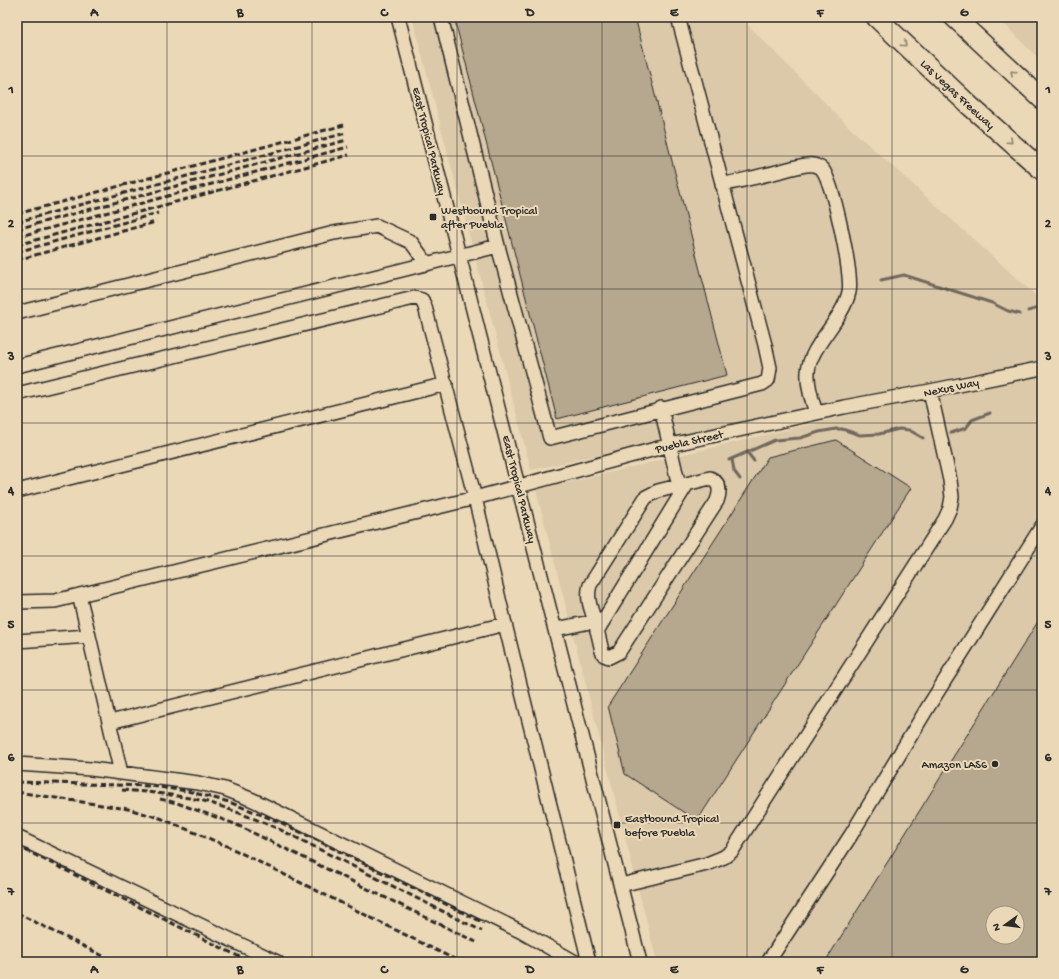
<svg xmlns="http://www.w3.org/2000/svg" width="1059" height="979" viewBox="0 0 1059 979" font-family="'Gochi Hand',sans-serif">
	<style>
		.built { fill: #dbc9aa; fill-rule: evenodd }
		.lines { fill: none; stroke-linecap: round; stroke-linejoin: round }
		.stream { stroke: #71695d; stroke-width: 3 }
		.building { fill: #b6a78f; stroke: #2b2b2b; fill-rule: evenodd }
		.minor-casing { stroke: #2b2b2b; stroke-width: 16 }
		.highway-casing { stroke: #2b2b2b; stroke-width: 22 }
		.minor { stroke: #ebd8b6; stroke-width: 13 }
		.highway { stroke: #ebd8b6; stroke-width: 19 }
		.rail { stroke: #2b2b2b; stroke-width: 3; stroke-dasharray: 6 3; stroke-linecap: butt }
		.oneway { stroke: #8b8270 }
		.grid { fill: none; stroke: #2b2b2b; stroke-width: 1; stroke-opacity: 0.55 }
		.poi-dot { fill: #2b2b2b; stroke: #ebd8b6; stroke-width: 1.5 }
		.labels { text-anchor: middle; stroke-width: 4; stroke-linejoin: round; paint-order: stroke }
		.street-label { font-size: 12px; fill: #2b2b2b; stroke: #ebd8b6 }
		.poi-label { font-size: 12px; fill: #2b2b2b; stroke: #ebd8b6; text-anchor: start }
		.neatline { fill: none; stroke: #2b2b2b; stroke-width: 1.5 }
		.grid-label { font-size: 13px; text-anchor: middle; font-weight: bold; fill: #2b2b2b }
	</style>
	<rect width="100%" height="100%" fill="#ebd8b6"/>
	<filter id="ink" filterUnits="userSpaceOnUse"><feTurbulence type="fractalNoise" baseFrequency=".025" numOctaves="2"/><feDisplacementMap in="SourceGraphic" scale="8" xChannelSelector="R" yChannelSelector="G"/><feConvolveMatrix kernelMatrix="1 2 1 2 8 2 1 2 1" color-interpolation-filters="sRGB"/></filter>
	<g filter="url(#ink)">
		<path class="built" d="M412 17H740L851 129 1042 301V962H657L536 490 969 386 978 372 531 470ZM993 913H1017V937H993Z
			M997 17H1042V62Z"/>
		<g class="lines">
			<path class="stream" d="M881 280 904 275 992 303 1008 311 1020 314
				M1028 311 1042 307
				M951 433 966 428 972 420 990 413
				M747 452 754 461
				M732 459 734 471 740 479
				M729 460 775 440 800 438 819 432 836 429H842L860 435 879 434 899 429 909 430 923 438"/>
		</g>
		<path class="building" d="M454 17H635L727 375 557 419Z
			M836 440 911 488 697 821 625 774 608 706 768 457Z
			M1042 615V962H825ZM993 913H1017V937H993Z"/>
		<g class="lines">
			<g class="minor-casing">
				<path id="minor" d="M398 17 640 962
					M441 17 498 246 550 438 762 384 768 380 770 368 765 345 678 17
					M722 185C742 180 762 176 781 171 790 169 805 163 814 165 816 166 820 167 822 169 833 181 853 276 849 292 843 320 809 347 808 372 807 386 812 400 816 413
					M17 313 334 233 377 226 411 242 427 264
					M17 366 498 246
					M17 394 414 298 422 300 425 307 475 498 505 624 589 962
					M661 408 679 486
					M17 491 446 384
					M17 602 55 601 475 498 670 445 844 407 930 391 1042 368
					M556 629 595 621 602 651 604 655 609 657 619 652 717 501C721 490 720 483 710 478L658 491 646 497 590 585C586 598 591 609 595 621
					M597 631 687 484
					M89 636 121 773
					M17 641 89 636 79 595
					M110 722 505 624
					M17 764 91 769 198 783 225 789 253 800 522 932 575 962
					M17 837 277 962
					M621 885 707 864 724 857 732 851 945 519 950 508 952 497 950 480 930 391
					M768 962 851 835 928 707 1042 526"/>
			</g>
			<g class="highway-casing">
				<path id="highway" d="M876 17 969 105 1042 170
					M954 17 1042 99"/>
			</g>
			<use href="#minor" class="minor"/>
			<use href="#highway" class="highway"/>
			<path class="rail" d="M17 214 344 125
				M17 222 346 133
				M17 229 347 140
				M17 237 348 147
				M17 245 349 155
				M17 252 158 213
				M17 260 156 222
				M17 782 151 786 187 791 229 802 282 823 484 923
				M122 790C149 792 177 795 204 801 230 809 256 819 281 830L482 931
				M17 792 128 809 160 818 227 846 460 962
				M160 799 177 803 235 824 476 942
				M17 846 250 962
				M17 913 115 962"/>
		</g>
		<defs><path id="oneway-chevron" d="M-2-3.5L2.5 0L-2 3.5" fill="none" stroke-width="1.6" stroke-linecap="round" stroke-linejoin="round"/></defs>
		<g class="oneway">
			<use href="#oneway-chevron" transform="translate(904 44) rotate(43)"/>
			<use href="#oneway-chevron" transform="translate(1013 73) rotate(-137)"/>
			<use href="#oneway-chevron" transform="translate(1010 141) rotate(42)"/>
		</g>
	</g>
	<path class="grid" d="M167 17V962M312 17V962M457 17V962M602 17V962M747 17V962M892 17V962M17 156H1042M17 289H1042M17 423H1042M17 556H1042M17 690H1042M17 823H1042"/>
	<g class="poi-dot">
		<rect x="429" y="213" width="8" height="8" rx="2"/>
		<circle cx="995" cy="764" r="4"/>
		<rect x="613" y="821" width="8" height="8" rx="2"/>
	</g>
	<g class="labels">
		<g class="street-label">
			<text transform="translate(958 94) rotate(43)" y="4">Las Vegas Freeway</text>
			<text transform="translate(430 141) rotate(76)" y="4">East Tropical Parkway</text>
			<text transform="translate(951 387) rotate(-12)" y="4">Nexus Way</text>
			<text transform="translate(689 441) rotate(-13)" y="4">Puebla Street</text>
			<text transform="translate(520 489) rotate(76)" y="4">East Tropical Parkway</text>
		</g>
		<g class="poi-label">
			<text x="441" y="214">Westbound Tropical<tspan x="441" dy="14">after Puebla</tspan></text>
			<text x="987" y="768" text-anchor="end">Amazon LAS6</text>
			<text x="625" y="822">Eastbound Tropical<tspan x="625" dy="14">before Puebla</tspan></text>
		</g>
	</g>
	<rect width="1059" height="979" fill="none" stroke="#ebd8b6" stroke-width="44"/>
	<g transform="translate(1005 925) rotate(256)"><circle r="19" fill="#ebd8b6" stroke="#9e937e"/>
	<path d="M0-3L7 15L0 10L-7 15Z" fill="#2b2b2b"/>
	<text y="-6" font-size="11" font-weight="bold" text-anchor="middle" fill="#2b2b2b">N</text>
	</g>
	<rect x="22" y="22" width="1015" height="935" class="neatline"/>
	<g class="grid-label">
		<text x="94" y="16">A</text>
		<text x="240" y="16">B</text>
		<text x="384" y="16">C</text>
		<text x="530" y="16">D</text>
		<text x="674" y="16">E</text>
		<text x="820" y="16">F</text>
		<text x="964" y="16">G</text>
		<text x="11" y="93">1</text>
		<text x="1048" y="93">1</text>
		<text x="11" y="227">2</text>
		<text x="1048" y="227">2</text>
		<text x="11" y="360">3</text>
		<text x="1048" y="360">3</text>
		<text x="11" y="494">4</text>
		<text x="1048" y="494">4</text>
		<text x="11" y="628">5</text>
		<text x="1048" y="628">5</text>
		<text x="11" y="761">6</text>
		<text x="1048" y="761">6</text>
		<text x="11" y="895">7</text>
		<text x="1048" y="895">7</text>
		<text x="94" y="973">A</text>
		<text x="240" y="973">B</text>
		<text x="384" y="973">C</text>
		<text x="530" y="973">D</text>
		<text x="674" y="973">E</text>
		<text x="820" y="973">F</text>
		<text x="964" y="973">G</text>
	</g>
</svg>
